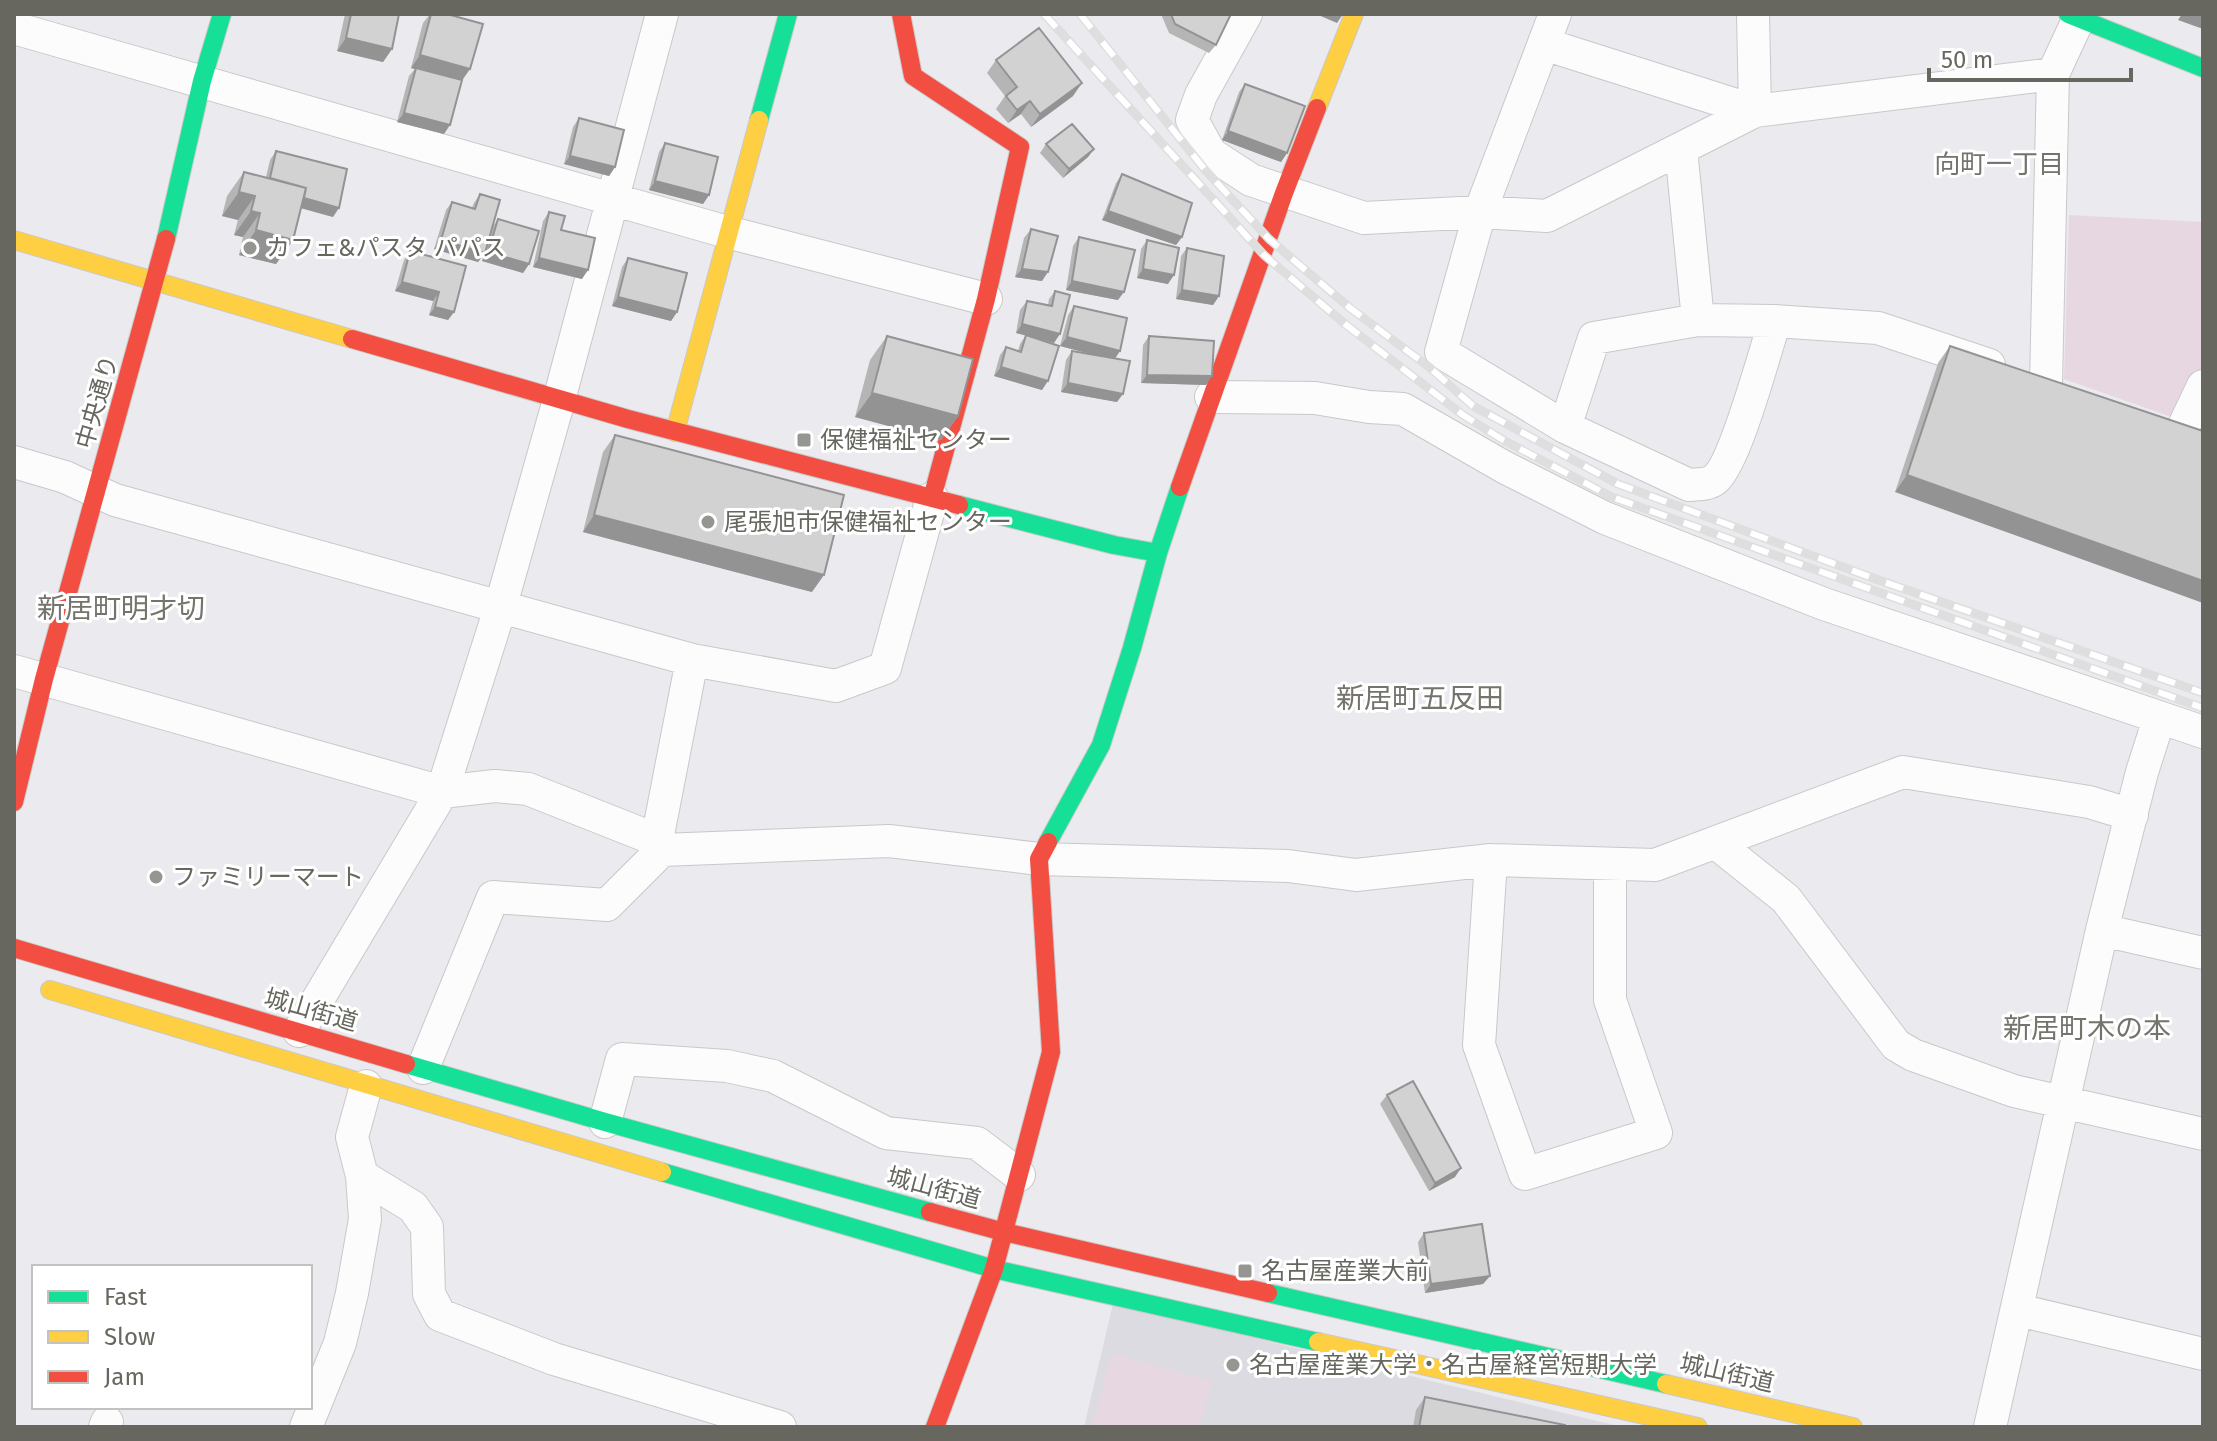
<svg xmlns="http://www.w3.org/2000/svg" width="2217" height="1441" viewBox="0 0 2217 1441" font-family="'Fira Sans','Noto Sans JP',sans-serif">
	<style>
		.education { fill: #dcdbe1 }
		.green { fill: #e7d7e1 }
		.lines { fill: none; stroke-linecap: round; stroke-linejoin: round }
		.street-casing { stroke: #c9c8c9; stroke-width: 34 }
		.fast-casing { stroke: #c9c9c9; stroke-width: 20 }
		.slow-casing { stroke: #c9c9c9; stroke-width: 20 }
		.jam-casing { stroke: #c9c9c9; stroke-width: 20 }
		.street { stroke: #fcfcfc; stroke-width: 32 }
		.fast { stroke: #16e098; stroke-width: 18 }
		.slow { stroke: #ffcf43; stroke-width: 18 }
		.jam { stroke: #f24e42; stroke-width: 18 }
		.rail-casing { stroke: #dedede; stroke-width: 9 }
		.rail { stroke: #fff; stroke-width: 6; stroke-dasharray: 18; stroke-linecap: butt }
		.wall { fill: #b5b5b5 }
		.shaded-wall { fill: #939394 }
		.building { fill: #d2d2d3; stroke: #939394; stroke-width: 2 }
		.poi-dot { fill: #959591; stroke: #fff; stroke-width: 3 }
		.labels { text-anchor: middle; stroke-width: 6; stroke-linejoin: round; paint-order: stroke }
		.poi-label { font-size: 24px; fill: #67675f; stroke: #fff; text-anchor: start }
		.street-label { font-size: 24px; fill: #67675f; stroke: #fff }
		.neighbourhood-label { font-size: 26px; fill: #74736c; stroke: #fff }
		.quarter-label { font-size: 28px; fill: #74736c; stroke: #fff }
	</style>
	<rect width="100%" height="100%" fill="#ebeaee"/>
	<path class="education" d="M1113 1304 1622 1427H1084Z"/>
	<path class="green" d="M2069 215 2203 222V375L2183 421 2064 379Z
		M1112 1354 1212 1381 1199 1427H1092Z"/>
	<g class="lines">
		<g class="street-casing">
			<path id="street" d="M1246 14 1201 95 1192 120 1211 154 1251 180 1364 218 1480 212 1547 216 1755 111 2053 74
				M1555 14 1480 212 1441 352 1565 427 1689 485C1698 484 1707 485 1714 480 1735 466 1765 350 1775 321
				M14 28 727 232 986 299
				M1544 44 1755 111 1753 14
				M1681 149 1698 320
				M2046 383 2053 74 2079 18
				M1211 397 1315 398 1369 407 1403 409 1504 467 1605 518 1824 604 2203 732
				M1565 427 1594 338 1698 320 1775 321 1878 328 1989 365
				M2181 432 2203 386
				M14 462 65 477 115 500 692 660 836 686 885 668 932 498
				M14 671 442 792 495 786 528 789 657 840
				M1716 843 1786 899 1896 1045 1913 1055 2014 1091 2203 1134
				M662 850 657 840 692 660
				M1491 860 1479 1045 1525 1174 1656 1133 1610 1000V864
				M2102 930 2203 953
				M299 1031 442 792 501 605 559 400 662 14
				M423 1068 493 897 607 905 662 850 889 841 1039 859 1288 866 1356 875 1491 860 1655 865 1903 772 2089 802 2132 815
				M366 1086 352 1137 362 1176 413 1207 427 1227 429 1294 440 1315 554 1359 780 1427
				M605 1122 622 1059 727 1066 773 1076 886 1133 977 1143 1019 1175
				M2018 1310 2203 1354
				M105 1427 107 1422
				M306 1427 340 1343 352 1293 365 1219 362 1176
				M1990 1427 2102 930 2142 772 2159 719"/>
		</g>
		<g class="fast-casing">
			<path id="fast" d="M2068 14 2203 68
				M759 120 788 14
				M166 239 202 81 222 14
				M959 505 1114 545 1158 553
				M1048 842 1101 745 1132 648 1158 553 1180 487
				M406 1064 605 1122 930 1212
				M662 1172 994 1269 1318 1342
				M1268 1293 1666 1384"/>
		</g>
		<g class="slow-casing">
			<path id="slow" d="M1317 108 1354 14
				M14 240 352 339
				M675 432 759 120
				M50 990 662 1172
				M1318 1342 1698 1427
				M1666 1384 1853 1427"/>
		</g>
		<g class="jam-casing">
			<path id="jam" d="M901 14 913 76 1020 147 986 299 932 498
				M352 339 628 419 959 505
				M1180 487 1284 193 1317 108
				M14 802 44 679 166 239
				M14 948 406 1064
				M930 1212 1004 1232 1268 1293
				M935 1427 994 1269 1051 1052 1039 859 1048 842"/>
		</g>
		<use href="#street" class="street"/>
		<use href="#fast" class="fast"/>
		<use href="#slow" class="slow"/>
		<use href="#jam" class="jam"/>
		<g class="rail-casing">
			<path id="rail" d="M1044 14 1264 255 1345 324 1463 415 1503 440 1612 497 2203 708
				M1080 14 1206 171 1269 239 1350 308 1429 367 1473 406 1618 484 1870 577 2203 693"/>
		</g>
		<use href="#rail" class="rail"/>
	</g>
	<path class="wall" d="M345 14H399L392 49 383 62 337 51Z
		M430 14H447L462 81 444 134 397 122 409 76 415 69 411 68 423 23Z
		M1161 14H1231L1216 45 1209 53 1169 33Z
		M996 60 1073 96 1031 127 1021 114 1008 123 996 109 1005 96 987 73Z
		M1245 84 1287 153 1281 162 1222 140 1239 92Z
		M579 118 615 167 609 176 564 164 573 127Z
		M665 143 709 195 703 204 649 190 659 152Z
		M1046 144 1094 149 1088 157 1063 178 1040 153Z
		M276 151 333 217 301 208 293 240 276 264 239 255 243 237 234 235 238 220 222 216 227 196 244 172 266 177 270 160Z
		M1122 174 1182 237 1176 245 1102 220 1116 183Z
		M480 194 492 228 498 219 529 264 523 273 482 261 484 254 478 262 434 249 446 210 452 202 472 208 474 203Z
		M549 212 561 230 582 279 533 267 543 221Z
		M1031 229 1042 281 1015 277 1024 238Z
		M1079 237 1118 300 1066 290 1073 246Z
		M1147 240 1168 284 1137 278 1141 249Z
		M1187 248 1219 296 1213 305 1176 299 1181 256Z
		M410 251 454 312 448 320 429 315 433 301 395 291 404 260Z
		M628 258 677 312 671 321 612 306 622 267Z
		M1055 291 1054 343 1030 337 1042 390 994 376 1000 355 1006 347 1018 351 1020 344 1026 335 1016 333 1020 310 1027 301 1048 305 1049 299Z
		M1074 306 1120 351 1115 358 1117 402 1061 392 1066 360 1072 351 1095 355 1060 346 1068 315Z
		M887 336 958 416 941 440 855 417 870 360Z
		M1149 336 1206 385 1141 383 1143 345Z
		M1950 346 2203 431 1895 492 1938 363Z
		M615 435 812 592 583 532 603 452Z
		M1387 1095 1455 1177 1429 1191 1380 1104Z
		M1424 1233 1490 1276 1483 1284 1425 1293 1418 1242Z
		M1425 1397 1565 1427H1413L1416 1410Z"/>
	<path class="shaded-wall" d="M1316 14H1343L1337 23Z
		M2182 14H2203V29L2178 20Z
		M346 38 392 49 383 62 337 51Z
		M420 55 470 69 461 82 411 68Z
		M1082 83 1073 96 1031 127 1040 114Z
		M1030 101 1021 114 1008 123 1017 110Z
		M404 113 450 125 444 134 397 122Z
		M1228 131 1287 153 1281 162 1222 140Z
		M1094 149 1088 157 1063 178 1069 169Z
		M570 156 615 167 609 176 564 164Z
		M655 181 709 195 703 204 649 190Z
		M267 189 339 208 333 217 261 197Z
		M239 192 255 196 238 220 222 216Z
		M251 211 260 213 243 237 234 235Z
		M1108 211 1182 237 1176 245 1102 220Z
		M256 230 293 240 276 264 239 255Z
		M441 240 485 253 478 262 434 249Z
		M488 252 529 264 523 273 482 261Z
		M539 258 588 270 582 279 533 267Z
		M1022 269 1048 272 1042 281 1015 277Z
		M1143 269 1174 275 1168 284 1137 278Z
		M1072 281 1124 292 1118 300 1066 290Z
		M402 282 439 292 433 301 395 291Z
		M1182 290 1219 296 1213 305 1176 299Z
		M618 297 677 312 671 321 612 306Z
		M435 307 454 312 448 320 429 315Z
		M1022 324 1060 334 1054 343 1016 333Z
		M1067 337 1120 351 1114 360 1060 346Z
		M1001 367 1048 381 1042 390 994 376Z
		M1147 375 1212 376 1206 385 1141 383Z
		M1068 383 1123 394 1117 402 1061 392Z
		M872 393 958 416 941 440 855 417Z
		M1907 475 2203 581V603L1895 492Z
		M594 515 824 575 812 592 583 532Z
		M1461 1168 1455 1177 1429 1191 1435 1183Z
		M1490 1276 1483 1284 1425 1293 1431 1284Z"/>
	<path class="building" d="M351 14H399L392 49 346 38Z
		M431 14H447L483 24 470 69 420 55Z
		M1171 14H1231L1216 45 1175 24Z
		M1039 28 1082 83 1040 114 1030 101 1017 110 1006 96 1017 87 996 60Z
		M416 68 462 80 450 125 404 113Z
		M1245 84 1305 106 1287 153 1228 131Z
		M579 118 624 130 615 167 570 156Z
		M1072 124 1094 149 1069 169 1046 144Z
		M665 143 718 157 709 195 655 181Z
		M276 151 347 169 339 208 304 198 306 188 270 178Z
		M244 172 306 188 293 240 256 230 260 213 251 211 255 196 239 192Z
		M1122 174 1192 203 1182 237 1108 211Z
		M480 194 500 200 485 253 441 240 452 202 475 209Z
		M549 212 565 216 561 230 595 238 588 270 539 258Z
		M498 219 539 231 529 264 488 252Z
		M1031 229 1058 236 1048 272 1022 269Z
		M1079 237 1135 250 1124 292 1072 281Z
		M1147 240 1179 248 1174 275 1143 269Z
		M1187 248 1224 256 1219 296 1182 290Z
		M410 251 466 266 454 312 435 307 439 292 402 282Z
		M628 258 687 273 677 312 618 297Z
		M1055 291 1070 295 1060 334 1022 324 1027 301 1052 306Z
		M1074 306 1127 318 1120 351 1067 337Z
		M1026 335 1059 346 1048 381 1001 367 1006 347 1021 352Z
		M887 336 973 359 958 416 872 393Z
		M1149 336 1214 341 1212 376 1147 375Z
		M1950 346 2203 431V581L1907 475Z
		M1072 351 1130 361 1123 394 1068 383Z
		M615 435 844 495 824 575 594 515Z
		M1413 1081 1461 1168 1435 1183 1387 1095Z
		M1482 1224 1490 1276 1431 1284 1424 1233Z
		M1425 1397 1565 1425V1427H1419Z"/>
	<g class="poi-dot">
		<circle cx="250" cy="248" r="8"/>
		<rect x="796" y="432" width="16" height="16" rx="4"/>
		<circle cx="708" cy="522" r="8"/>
		<circle cx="156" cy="877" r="8"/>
		<rect x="1237" y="1263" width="16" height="16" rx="4"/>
		<circle cx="1233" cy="1365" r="8"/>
	</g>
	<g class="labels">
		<g class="poi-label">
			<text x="266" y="256">カフェ&amp;パスタ パパス</text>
			<text x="820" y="448">保健福祉センター</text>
			<text x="724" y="530">尾張旭市保健福祉センター</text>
			<text x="172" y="885">ファミリーマート</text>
			<text x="1261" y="1279">名古屋産業大前</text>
			<text x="1249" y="1373">名古屋産業大学・名古屋経営短期大学</text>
		</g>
		<g class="street-label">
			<text transform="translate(97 402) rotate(-74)" y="8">中央通り</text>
			<text transform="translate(311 1010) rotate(16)" y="8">城山街道</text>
			<text transform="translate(934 1188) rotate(15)" y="8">城山街道</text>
			<text transform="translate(1727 1373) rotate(13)" y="8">城山街道</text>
		</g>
		<g class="neighbourhood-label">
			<text x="1999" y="173">向町一丁目</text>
		</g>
		<g class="quarter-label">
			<text x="121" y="618">新居町明才切</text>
			<text x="1420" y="708">新居町五反田</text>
			<text x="2087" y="1038">新居町木の本</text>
		</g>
	</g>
	<rect width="2217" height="1441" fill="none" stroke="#67675f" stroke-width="32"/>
	<rect x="32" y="1265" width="280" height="144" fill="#ffffff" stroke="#c2c2bf" stroke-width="2"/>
	<rect x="48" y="1291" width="40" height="12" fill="#16e098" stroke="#c2c2bf" stroke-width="2"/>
	<text x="104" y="1305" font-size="24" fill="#67675f">Fast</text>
	<rect x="48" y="1331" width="40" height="12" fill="#ffcf43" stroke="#c2c2bf" stroke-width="2"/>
	<text x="104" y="1345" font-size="24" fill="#67675f">Slow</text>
	<rect x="48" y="1371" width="40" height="12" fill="#f24e42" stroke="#c2c2bf" stroke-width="2"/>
	<text x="104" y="1385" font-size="24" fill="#67675f">Jam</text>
	<path d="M1929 68v12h202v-12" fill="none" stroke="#67675f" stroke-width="4"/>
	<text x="1941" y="68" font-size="24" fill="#67675f" stroke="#ffffff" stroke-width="6" paint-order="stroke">50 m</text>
</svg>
